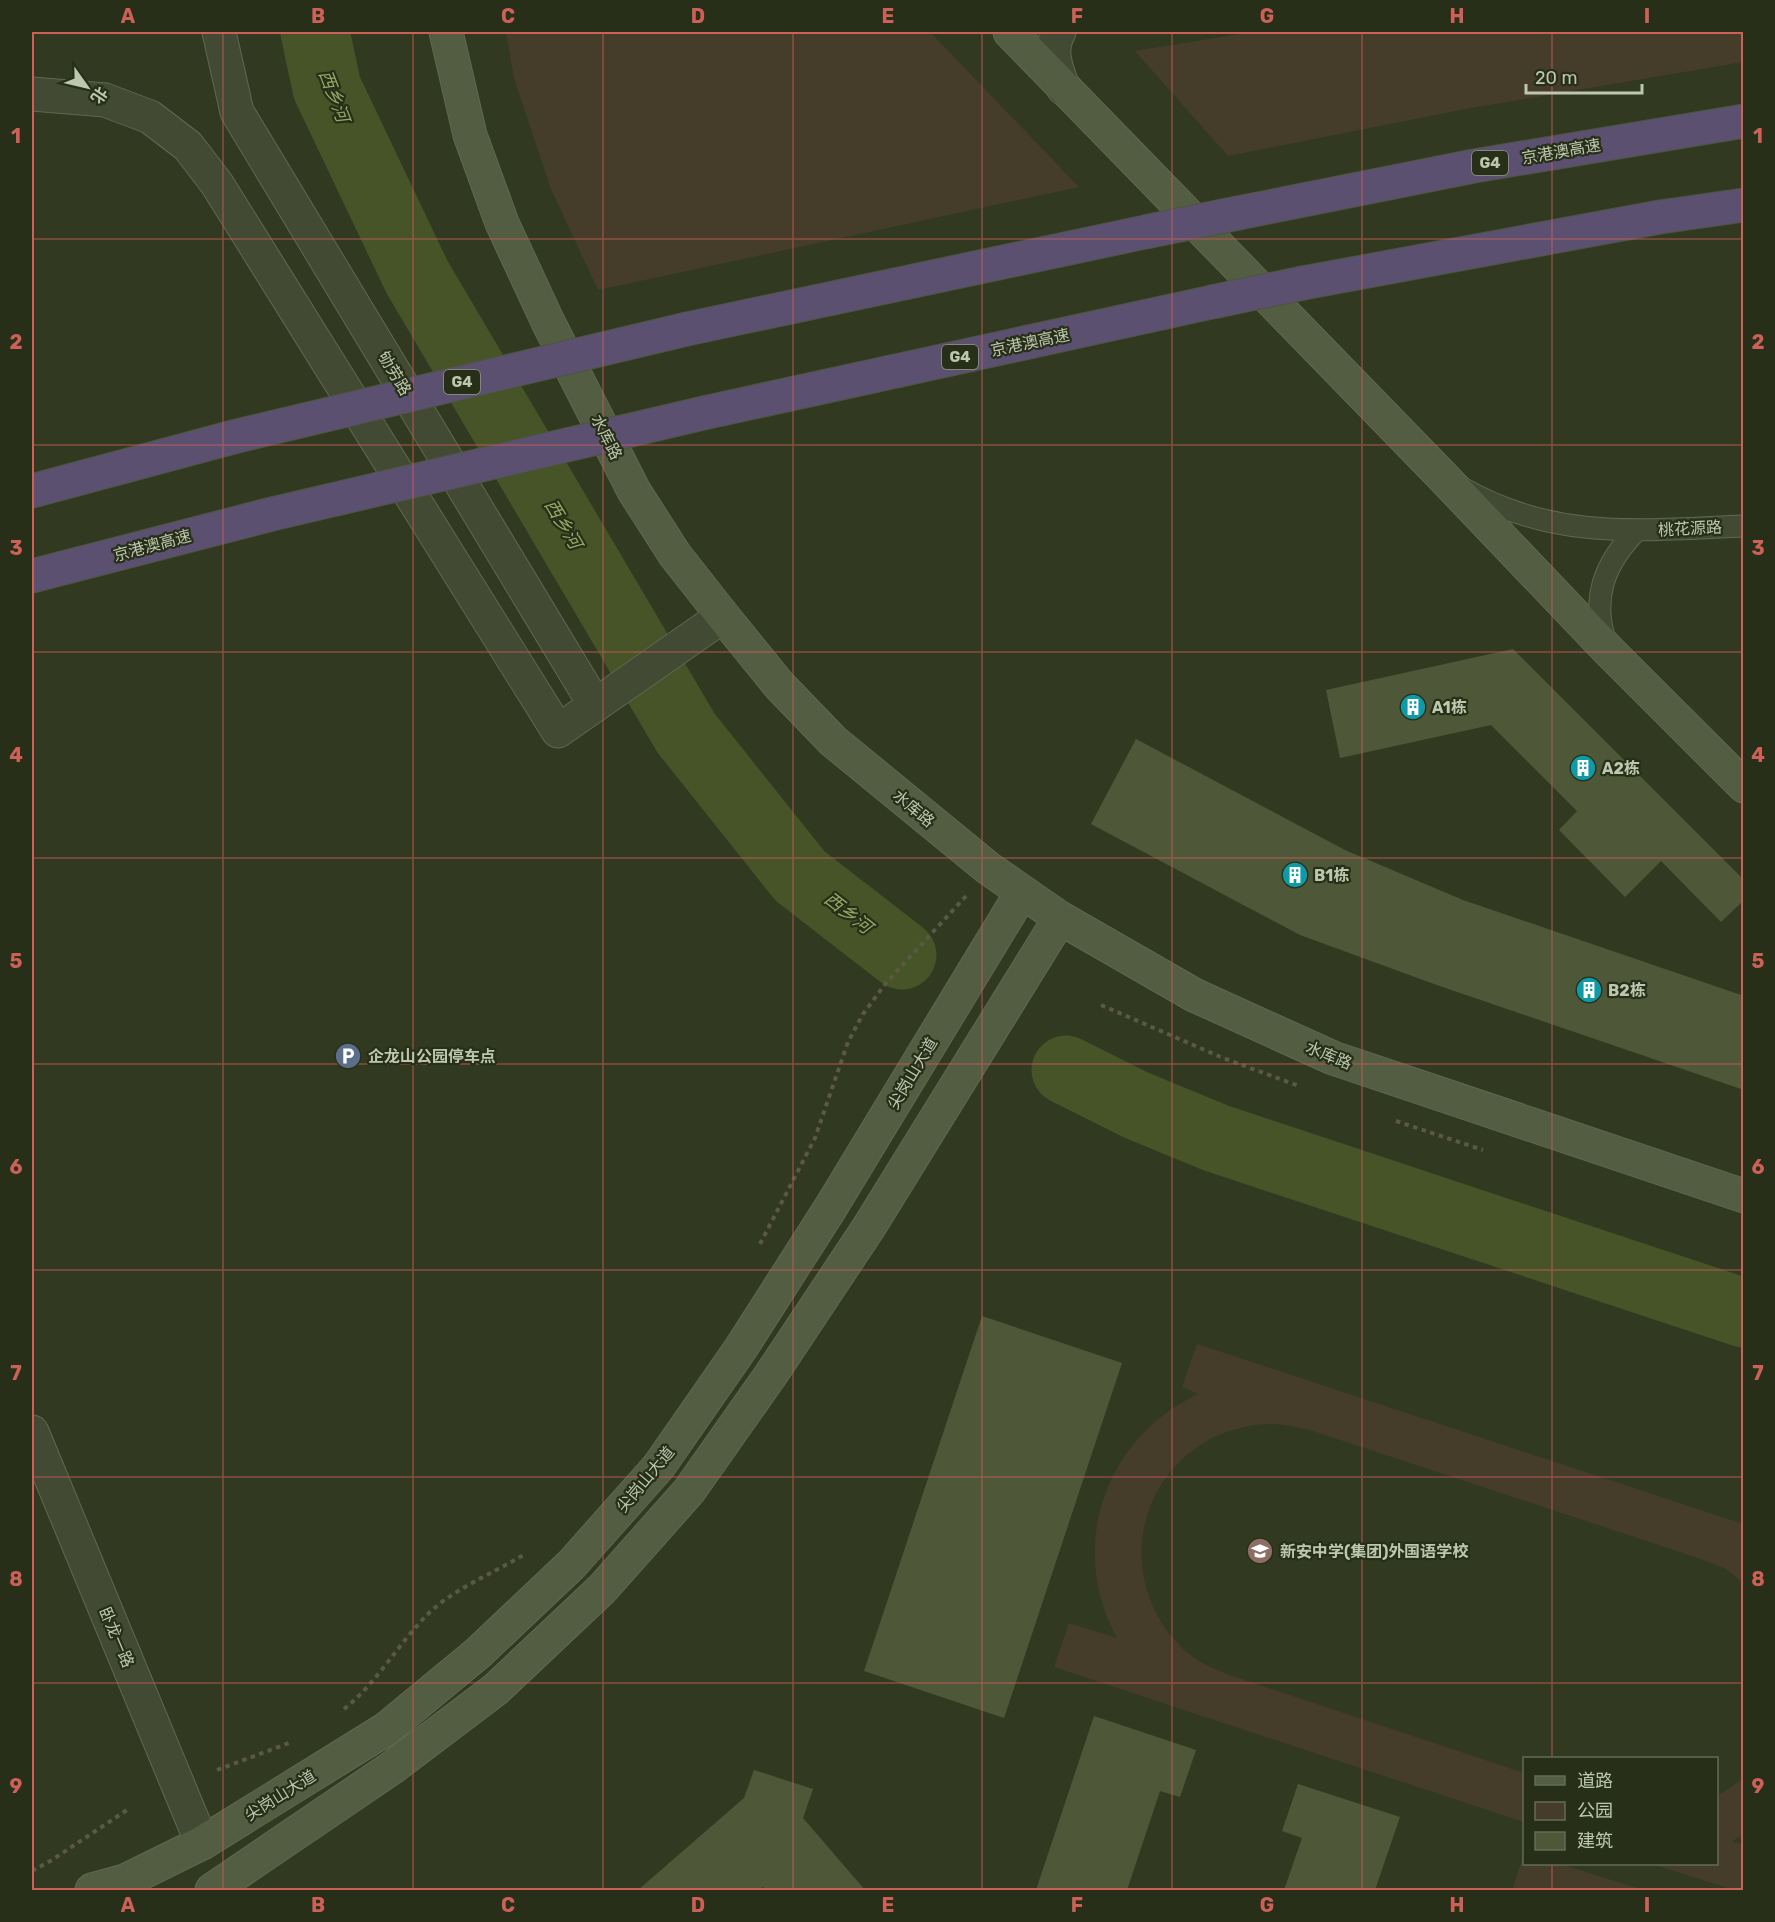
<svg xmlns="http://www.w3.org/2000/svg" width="1775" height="1922" viewBox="0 0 1775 1922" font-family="Rubik,'Noto Sans SC',sans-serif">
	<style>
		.green { fill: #463c2a }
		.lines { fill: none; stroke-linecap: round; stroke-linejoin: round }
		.river { stroke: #465428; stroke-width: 69 }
		.building { fill: #4e5838 }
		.lane-casing { stroke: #606851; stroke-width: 23 }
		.street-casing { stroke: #606851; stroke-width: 35 }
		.secondary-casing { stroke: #606851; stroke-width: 35 }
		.highway-casing { stroke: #4d553e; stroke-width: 35 }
		.path { stroke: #5b5943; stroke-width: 4; stroke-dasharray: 4.5 4.5; stroke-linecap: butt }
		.lane { stroke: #424a33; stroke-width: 21 }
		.street { stroke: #424a33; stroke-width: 33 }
		.secondary { stroke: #535d41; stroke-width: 33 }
		.highway { stroke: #5c5071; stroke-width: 33 }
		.highway-bridge-casing { stroke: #4d553e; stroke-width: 35; stroke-linecap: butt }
		.highway-bridge { stroke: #5c5071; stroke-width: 33 }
		.grid { fill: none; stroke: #cd6057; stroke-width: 1.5; stroke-opacity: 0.55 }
		.labels { text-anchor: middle; stroke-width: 4.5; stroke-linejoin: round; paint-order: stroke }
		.shield { fill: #272f19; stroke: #909981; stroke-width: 1.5 }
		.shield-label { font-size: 15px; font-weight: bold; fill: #bdc7ae }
		.street-label { font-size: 16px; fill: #bdc7ae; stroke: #272f19 }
		.poi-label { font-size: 16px; font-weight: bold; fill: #bdc7ae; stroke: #272f19; text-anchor: start }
		.water-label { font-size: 18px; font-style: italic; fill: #92a864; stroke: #272f19 }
		.neatline { fill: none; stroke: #cd6057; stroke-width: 2 }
		.grid-label { font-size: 20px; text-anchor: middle; font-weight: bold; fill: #cd6057 }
	</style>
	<rect width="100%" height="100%" fill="#313a20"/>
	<path class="green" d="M506 32H930L1079 187 598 290 551 189 514 78Z
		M1252 32H1743V62L1465 109 1228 156 1135 51Z
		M1197 1344 1743 1524V1583L1726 1569 1701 1559 1310 1430C1292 1426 1274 1422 1255 1425 1146 1440 1103 1570 1182 1648 1195 1661 1212 1668 1229 1675L1524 1773V1822L1054 1667 1069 1623 1117 1638C1067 1546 1105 1438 1198 1394L1182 1387Z
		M1743 1779V1835L1732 1841 1743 1845V1890H1734L1652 1864H1716L1717 1796Z
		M1524 1854V1864H1561L1643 1890H1512Z"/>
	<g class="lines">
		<path class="river" d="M315 32 327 88 417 277 686 733 800 876 902 955
			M1066 1070 1136 1105 1216 1138 1744 1313"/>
	</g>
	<path class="building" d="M1513 649 1744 880V900L1721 922 1661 861 1625 897 1559 830 1577 811 1491 725 1340 758 1326 690Z
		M1136 739 1345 850 1463 900 1744 996V1090L1434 984 1300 935 1091 824Z
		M982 1316 1122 1363 1004 1718 864 1671Z
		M1094 1716 1196 1750 1180 1797 1160 1791 1127 1890H1036Z
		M754 1770 813 1789 803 1818 865 1890H766L763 1887 758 1890H638L744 1798Z
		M1298 1784 1400 1817 1375 1890H1284L1302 1838 1282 1831Z"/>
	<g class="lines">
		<g class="lane-casing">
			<path id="lane" d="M1464 489C1556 541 1642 530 1744 526
				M1606 644C1591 598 1604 564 1636 531"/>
		</g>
		<g class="street-casing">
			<path id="street" d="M219 32 237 112 595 705
				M1059 32C1048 50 1057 72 1064 89
				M32 94 105 100 150 117 188 146 217 184 558 731 723 616
				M32 1432 202 1843"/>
		</g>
		<g class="secondary-casing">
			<path id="secondary" d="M446 32 470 135 502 223 548 322 634 491 675 555 723 616 779 685 833 741 988 868 1060 918 1194 995 1333 1058 1744 1196
				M1010 32 1443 477 1608 650 1744 786
				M92 1890 125 1881 202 1843 386 1729 478 1653 572 1564 659 1466 741 1348 831 1207 1022 892
				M212 1890 393 1767 496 1689 602 1589 689 1491 772 1373 869 1227 1060 918"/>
		</g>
		<g class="highway-casing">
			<path id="highway" d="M1238 213 1474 166 1744 121
				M1303 283 1660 217 1744 205
				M687 329 1145 232
				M708 412 1212 302
				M32 491 237 436
				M32 576 272 514"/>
		</g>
		<path class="path" d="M1101 1005 1223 1058 1299 1086
			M1396 1121 1483 1150
			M760 1244 815 1138 848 1042 863 1014 886 983 966 896
			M344 1709C378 1682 399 1642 430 1612 457 1587 494 1573 525 1554
			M217 1770 289 1743
			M32 1871 52 1860 127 1810"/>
		<use href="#lane" class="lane"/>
		<use href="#street" class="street"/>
		<use href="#secondary" class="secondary"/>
		<use href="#highway" class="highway"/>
		<g class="highway-bridge-casing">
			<path id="highway-bridge" d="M1145 232 1238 213
				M1212 302 1303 283
				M237 436 687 329
				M272 514 708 412"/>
		</g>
		<use href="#highway-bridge" class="highway-bridge"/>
	</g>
	<path class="grid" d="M223 32V1890M413 32V1890M603 32V1890M793 32V1890M982 32V1890M1172 32V1890M1362 32V1890M1552 32V1758M32 239H1744M32 445H1744M32 652H1744M32 858H1744M32 1064H1744M32 1270H1744M32 1477H1744M32 1683H1744M1552 1864V1890"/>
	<defs>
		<g id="building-disc" transform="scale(1.35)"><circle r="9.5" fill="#0f9aa8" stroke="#272f19"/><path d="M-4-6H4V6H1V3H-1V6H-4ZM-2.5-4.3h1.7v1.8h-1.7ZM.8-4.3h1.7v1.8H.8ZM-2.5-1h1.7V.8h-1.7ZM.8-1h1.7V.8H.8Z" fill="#fff"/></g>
		<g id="parking-disc" transform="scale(1.35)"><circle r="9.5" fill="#5c6f8a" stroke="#272f19"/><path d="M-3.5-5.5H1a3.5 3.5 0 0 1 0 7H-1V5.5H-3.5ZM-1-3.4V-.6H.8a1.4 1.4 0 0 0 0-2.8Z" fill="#fff"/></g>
		<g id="school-disc" transform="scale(1.35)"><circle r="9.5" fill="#8d6e63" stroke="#272f19"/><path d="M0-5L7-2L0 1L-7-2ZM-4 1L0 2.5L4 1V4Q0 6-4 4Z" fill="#fff"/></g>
	</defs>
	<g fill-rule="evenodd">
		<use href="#building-disc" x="1413" y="707"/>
		<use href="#building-disc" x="1583" y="768"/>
		<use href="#building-disc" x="1295" y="875"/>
		<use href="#building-disc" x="1589" y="990"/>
		<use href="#parking-disc" x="348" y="1056"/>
		<use href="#school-disc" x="1260" y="1551"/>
	</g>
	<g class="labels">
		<g class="shield">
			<rect x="1472" y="151" width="36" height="24" rx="4.5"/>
			<rect x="942" y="345" width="36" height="24" rx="4.5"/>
			<rect x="444" y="370" width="36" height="24" rx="4.5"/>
		</g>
		<g class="shield-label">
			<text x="1490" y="168">G4</text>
			<text x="960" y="362">G4</text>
			<text x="462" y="387">G4</text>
		</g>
		<g class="street-label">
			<text transform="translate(1561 151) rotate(-10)" y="6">京港澳高速</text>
			<text transform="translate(1030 342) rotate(-12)" y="6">京港澳高速</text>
			<text transform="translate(395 373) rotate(59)" y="6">劬劳路</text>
			<text transform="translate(607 437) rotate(63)" y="6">水库路</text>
			<text transform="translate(1690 528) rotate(-3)" y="6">桃花源路</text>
			<text transform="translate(152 545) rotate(-15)" y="6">京港澳高速</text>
			<text transform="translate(914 808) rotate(40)" y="6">水库路</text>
			<text transform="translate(1329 1055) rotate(22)" y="6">水库路</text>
			<text transform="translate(912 1073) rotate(-59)" y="6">尖岗山大道</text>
			<text transform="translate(645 1479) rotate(-50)" y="6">尖岗山大道</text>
			<text transform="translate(117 1637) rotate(67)" y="6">卧龙一路</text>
			<text transform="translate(280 1795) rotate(-32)" y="6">尖岗山大道</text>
		</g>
		<g class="poi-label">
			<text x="1432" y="713">A1栋</text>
			<text x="1602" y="774">A2栋</text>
			<text x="1314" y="881">B1栋</text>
			<text x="1608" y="996">B2栋</text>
			<text x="368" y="1062">企龙山公园停车点</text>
			<text x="1280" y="1557">新安中学(集团)外国语学校</text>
		</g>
		<g class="water-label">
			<text transform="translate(334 96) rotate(69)" y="6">西乡河</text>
			<text transform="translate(563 524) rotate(59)" y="6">西乡河</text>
			<text transform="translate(848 913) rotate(38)" y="6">西乡河</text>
		</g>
	</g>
	<rect width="1775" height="1922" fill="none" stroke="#272f19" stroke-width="66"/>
	<rect x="1523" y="1757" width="195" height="108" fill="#272f19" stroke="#636c55" stroke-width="1.5"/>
	<rect x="1535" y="1776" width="30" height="9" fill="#535d41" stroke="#636c55" stroke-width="1.5"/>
	<text x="1577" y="1787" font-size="18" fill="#bdc7ae">道路</text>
	<rect x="1535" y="1802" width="30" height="18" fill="#463c2a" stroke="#636c55" stroke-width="1.5"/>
	<text x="1577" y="1817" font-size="18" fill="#bdc7ae">公园</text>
	<rect x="1535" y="1832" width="30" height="18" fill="#4e5838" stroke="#636c55" stroke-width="1.5"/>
	<text x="1577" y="1847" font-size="18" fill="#bdc7ae">建筑</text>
	<g transform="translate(87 87) rotate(124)" stroke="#272f19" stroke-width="4.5" paint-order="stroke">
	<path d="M0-4.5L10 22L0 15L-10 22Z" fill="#bdc7ae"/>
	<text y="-9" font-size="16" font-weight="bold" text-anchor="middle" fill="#bdc7ae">北</text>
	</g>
	<path d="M1526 84v9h116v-9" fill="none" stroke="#bdc7ae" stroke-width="3"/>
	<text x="1535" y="84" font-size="18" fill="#bdc7ae" stroke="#272f19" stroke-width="4.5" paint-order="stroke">20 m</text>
	<rect x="33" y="33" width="1709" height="1856" class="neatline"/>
	<g class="grid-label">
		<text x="128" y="23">A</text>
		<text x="318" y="23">B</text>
		<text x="508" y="23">C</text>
		<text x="698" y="23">D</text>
		<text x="888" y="23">E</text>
		<text x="1077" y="23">F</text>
		<text x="1267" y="23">G</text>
		<text x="1457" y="23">H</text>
		<text x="1647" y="23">I</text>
		<text x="16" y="143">1</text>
		<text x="1758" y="143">1</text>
		<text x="16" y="349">2</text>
		<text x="1758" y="349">2</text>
		<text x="16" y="555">3</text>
		<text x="1758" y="555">3</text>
		<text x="16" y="762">4</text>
		<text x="1758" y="762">4</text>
		<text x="16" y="968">5</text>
		<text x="1758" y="968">5</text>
		<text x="16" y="1174">6</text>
		<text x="1758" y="1174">6</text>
		<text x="16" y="1380">7</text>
		<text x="1758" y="1380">7</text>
		<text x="16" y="1586">8</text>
		<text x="1758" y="1586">8</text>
		<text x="16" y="1793">9</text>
		<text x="1758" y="1793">9</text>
		<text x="128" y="1912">A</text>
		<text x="318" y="1912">B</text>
		<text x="508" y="1912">C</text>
		<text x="698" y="1912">D</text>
		<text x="888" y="1912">E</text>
		<text x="1077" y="1912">F</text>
		<text x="1267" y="1912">G</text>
		<text x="1457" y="1912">H</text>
		<text x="1647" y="1912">I</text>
	</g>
</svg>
